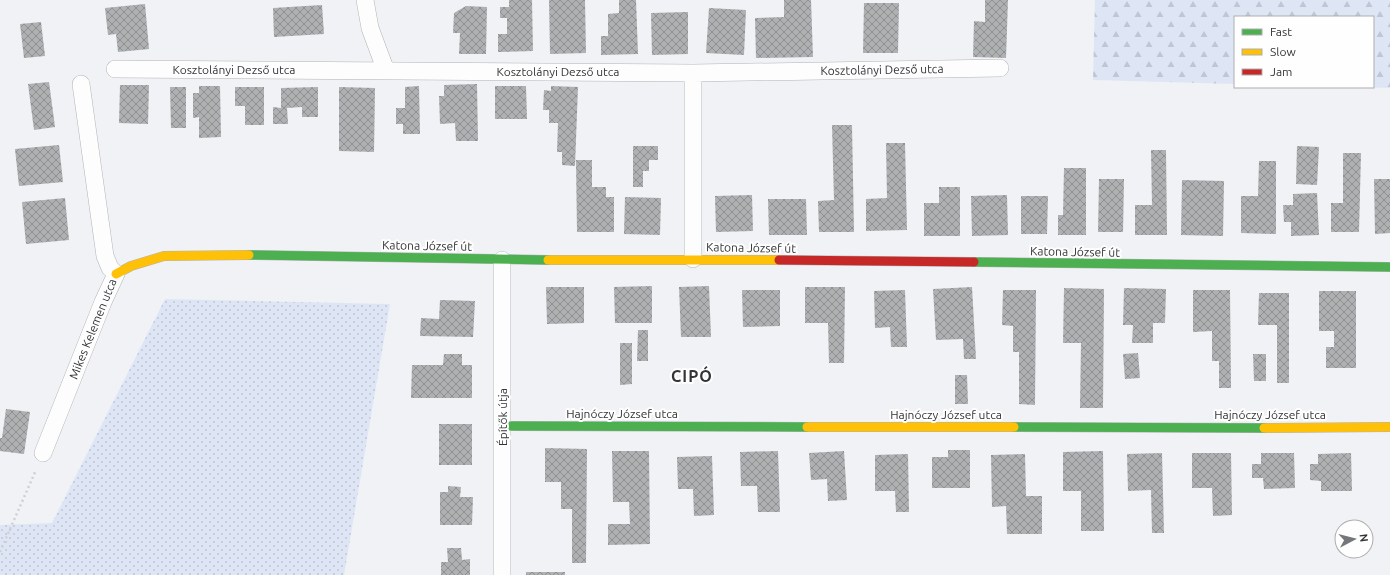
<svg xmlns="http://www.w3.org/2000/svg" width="1390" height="575" viewBox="0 0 1390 575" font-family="Ubuntu,sans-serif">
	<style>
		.grass { fill: url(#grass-dots) }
		.forest { fill: url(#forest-firs) }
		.building { fill: url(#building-cross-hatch) }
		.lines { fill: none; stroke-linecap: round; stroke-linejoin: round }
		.street-casing { stroke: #b1b3b5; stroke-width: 18 }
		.fast-casing { stroke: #b1b3b5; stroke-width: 10 }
		.slow-casing { stroke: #b1b3b5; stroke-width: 10 }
		.jam-casing { stroke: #b1b3b5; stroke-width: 10 }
		.path { stroke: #d0d0d1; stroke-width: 2.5; stroke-dasharray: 2 3; stroke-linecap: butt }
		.street { stroke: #fdfdfe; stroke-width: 17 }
		.fast { stroke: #4caf50; stroke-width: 9 }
		.slow { stroke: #ffc107; stroke-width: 9 }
		.jam { stroke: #c62828; stroke-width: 9 }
		.labels { text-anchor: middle; stroke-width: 4; stroke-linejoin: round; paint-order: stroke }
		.street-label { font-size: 12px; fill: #333436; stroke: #fefefe }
		.district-label { font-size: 16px; font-weight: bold; letter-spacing: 1px; fill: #333436; stroke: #fefefe }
	</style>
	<defs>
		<pattern id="grass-dots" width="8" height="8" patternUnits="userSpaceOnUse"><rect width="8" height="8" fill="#dee6f6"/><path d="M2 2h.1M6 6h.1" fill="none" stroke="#bfc6d4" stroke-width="1.8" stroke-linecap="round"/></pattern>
		<pattern id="forest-firs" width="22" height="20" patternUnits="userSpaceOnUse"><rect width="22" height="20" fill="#dee6f6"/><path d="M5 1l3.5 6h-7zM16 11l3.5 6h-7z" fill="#bfc6d4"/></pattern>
		<pattern id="building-cross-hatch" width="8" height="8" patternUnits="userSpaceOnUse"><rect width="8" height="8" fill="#afb0b2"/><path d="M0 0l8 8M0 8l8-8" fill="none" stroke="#8f9092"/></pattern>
	</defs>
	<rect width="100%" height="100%" fill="#f0f2f5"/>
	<path class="grass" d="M165 299 390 304 344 575H0V525L52 523Z"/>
	<path class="forest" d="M1095 0H1390V88L1352 87H1373V17H1235V84L1093 80Z"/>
	<path class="building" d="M509 0H532L533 51 498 52V34H507V18H500V7H509Z
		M549 0H585L586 53 550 54Z
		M619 0H636L638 54 601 55V36H608V14L619 13Z
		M784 0H811L813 57 756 58 755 18 784 17Z
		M985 0H1008L1006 58 973 57 974 21 985 22Z
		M864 3H899L898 53H863Z
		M145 4 149 49 118 52 116 34 108 35 105 8Z
		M322 5 324 34 274 37 273 8Z
		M466 6 487 7 486 54H459L460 33H453L454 13Z
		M709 8 746 10 744 55 706 53Z
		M688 12V54L652 55 651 13Z
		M41 22 45 56 24 58 20 24Z
		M49 82 55 127 34 130 28 84Z
		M477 84 478 141H456L455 123 440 124 439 96H444V85Z
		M120 85H149L148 124 119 123Z
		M199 86H220L221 137 199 138V117L193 118V93H199Z
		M419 86 420 134H403V124H396V108H405V87Z
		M495 86H526L527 119H495Z
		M551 86 578 87 575 166 562 165V152H557L558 123H549V110H543L544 90 551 91Z
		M170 87H186V128H171Z
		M235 87H264V125H245V106H235Z
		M318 87V117H302V107L287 108 288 124H273V107L281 108V88Z
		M339 87 375 88 374 152 339 151Z
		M832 125H852L854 232H819L818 201 834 200Z
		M886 143H905L907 230 866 231V199L887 198Z
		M59 145 63 182 19 186 15 149Z
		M633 146H658V160H649V171H643V187H633Z
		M1297 146 1319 147 1317 185 1296 184Z
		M1151 150H1166L1167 235H1135V205H1152Z
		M1343 153H1361L1359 232H1331V203H1343Z
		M576 160H592V187H606V197H614V232H577Z
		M1259 161H1276V234L1241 233V196H1258Z
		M1064 168H1086V235H1058V215H1063Z
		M1099 179H1124L1123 232H1098Z
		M1374 179H1390V233L1375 234Z
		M1182 180 1224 181 1223 236 1181 235Z
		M939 187H960V236H924V203H939Z
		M1317 193 1319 235 1291 236V222H1284L1283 205H1293V194Z
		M752 195 753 231 716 232 715 196Z
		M1007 195 1008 235 972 236 971 196Z
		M1021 196H1048L1047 234H1021Z
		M625 197 661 198 660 235 624 234Z
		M65 198 69 240 26 244 22 202Z
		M768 199H806L807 235H769Z
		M652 286V323H615L614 287Z
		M709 286 711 337H681L679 287Z
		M546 287H584V323L547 324Z
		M805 287H845L844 363H829L828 323H805Z
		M972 287 976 359H964L963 339 936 340 933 289Z
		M1064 288 1104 289 1103 408H1080L1081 343H1063Z
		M1124 288 1166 289 1165 323H1153V343H1132L1133 325H1123Z
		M742 290H780V326L743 327Z
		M905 290 907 347H891L890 327 875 328 874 291Z
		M1003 290H1036L1035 405 1019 404V352H1013V326L1002 325Z
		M1193 290H1230L1231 388H1219V361H1212V331L1193 332Z
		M1319 291H1356V368H1326V347H1334V331H1319Z
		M1259 293H1289V383H1277V325H1258Z
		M440 300 475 301 473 337 420 336 421 318 439 319Z
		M638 330H648V361H637Z
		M620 343H632V384L620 385Z
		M1138 353 1140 378 1125 379 1123 354Z
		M444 354H462V365H472V398H411L412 365H443Z
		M1253 354H1266V381H1254Z
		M955 375H967L968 404H955Z
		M6 409 30 412 24 454 0 451V438H2Z
		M439 424H472V465H439Z
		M545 448 587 449 586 563H572V509H561V482H545Z
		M948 450H970V488H932V457H948Z
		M612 451H649L650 544 608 545V524H630L629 502H613Z
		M778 451 780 512H758L757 486H741L740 452Z
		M844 451 847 500 828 501 827 479 811 480 809 453Z
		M1103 451 1104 531H1081V491H1063V452Z
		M1162 453 1164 533H1152L1151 490 1128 491 1127 454Z
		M1192 453H1231L1232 515 1213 516 1212 488H1192Z
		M1261 453H1294L1295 488 1264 489 1263 478H1252V464H1261Z
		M1351 453 1352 491H1321V481L1310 480V464H1318V454Z
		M908 454 909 512H896L895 491H875V455Z
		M1025 454 1026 496H1042V534H1007L1006 506 992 507 991 455Z
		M712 456 714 515 694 516 693 489H678L677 457Z
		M448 486 461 487 460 497H473L472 525H440V492H448Z
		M447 548H461L462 560 470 559V575H441V562H448Z
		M526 572H565V575H526Z"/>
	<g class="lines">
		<g class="street-casing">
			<path id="street" d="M365 0 370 28 386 71
				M115 69 693 73 1000 68
				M693 73V259
				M43 453 103 302 116 274 110 268 105 256 81 84
				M502 575V260"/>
		</g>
		<g class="fast-casing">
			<path id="fast" d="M249 255 548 260
				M974 262 1390 267
				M503 426 807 427
				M1014 427 1264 428"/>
		</g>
		<g class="slow-casing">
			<path id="slow" d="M548 260H779
				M116 274 131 266 164 256 249 255
				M807 427H1014
				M1264 428 1390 427"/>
		</g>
		<g class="jam-casing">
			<path id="jam" d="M779 260 974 262"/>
		</g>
		<path class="path" d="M0 552 36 470"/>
		<use href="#street" class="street"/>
		<use href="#fast" class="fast"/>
		<use href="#slow" class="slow"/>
		<use href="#jam" class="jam"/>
	</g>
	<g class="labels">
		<g class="street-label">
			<text x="234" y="74">Kosztolányi Dezső utca</text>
			<text transform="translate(882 70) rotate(-1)" y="4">Kosztolányi Dezső utca</text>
			<text x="558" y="76">Kosztolányi Dezső utca</text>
			<text transform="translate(427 246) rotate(1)" y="4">Katona József út</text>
			<text transform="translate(751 248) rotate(1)" y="4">Katona József út</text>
			<text transform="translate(1075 252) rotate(1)" y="4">Katona József út</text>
			<text transform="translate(93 329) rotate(-68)" y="4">Mikes Kelemen utca</text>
			<text x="622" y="418">Hajnóczy József utca</text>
			<text x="946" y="419">Hajnóczy József utca</text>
			<text x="1270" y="419">Hajnóczy József utca</text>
			<text transform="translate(503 417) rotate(-90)" y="4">Építők útja</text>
		</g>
		<g class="district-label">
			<text x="692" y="382">CIPÓ</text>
		</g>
	</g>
	<rect x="1234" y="16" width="140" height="72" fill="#fefefe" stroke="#adadae"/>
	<rect x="1242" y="29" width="20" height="6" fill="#4caf50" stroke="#adadae"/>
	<text x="1270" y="36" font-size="12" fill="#333436">Fast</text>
	<rect x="1242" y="49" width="20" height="6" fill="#ffc107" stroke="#adadae"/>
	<text x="1270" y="56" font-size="12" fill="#333436">Slow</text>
	<rect x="1242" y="69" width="20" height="6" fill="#c62828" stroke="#adadae"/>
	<text x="1270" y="76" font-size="12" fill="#333436">Jam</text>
	<g transform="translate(1354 539) rotate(83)"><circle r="19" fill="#fefefe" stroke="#adadae"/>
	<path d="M0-3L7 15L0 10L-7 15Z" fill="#757679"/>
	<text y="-6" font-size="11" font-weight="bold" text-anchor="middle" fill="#333436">N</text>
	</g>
</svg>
